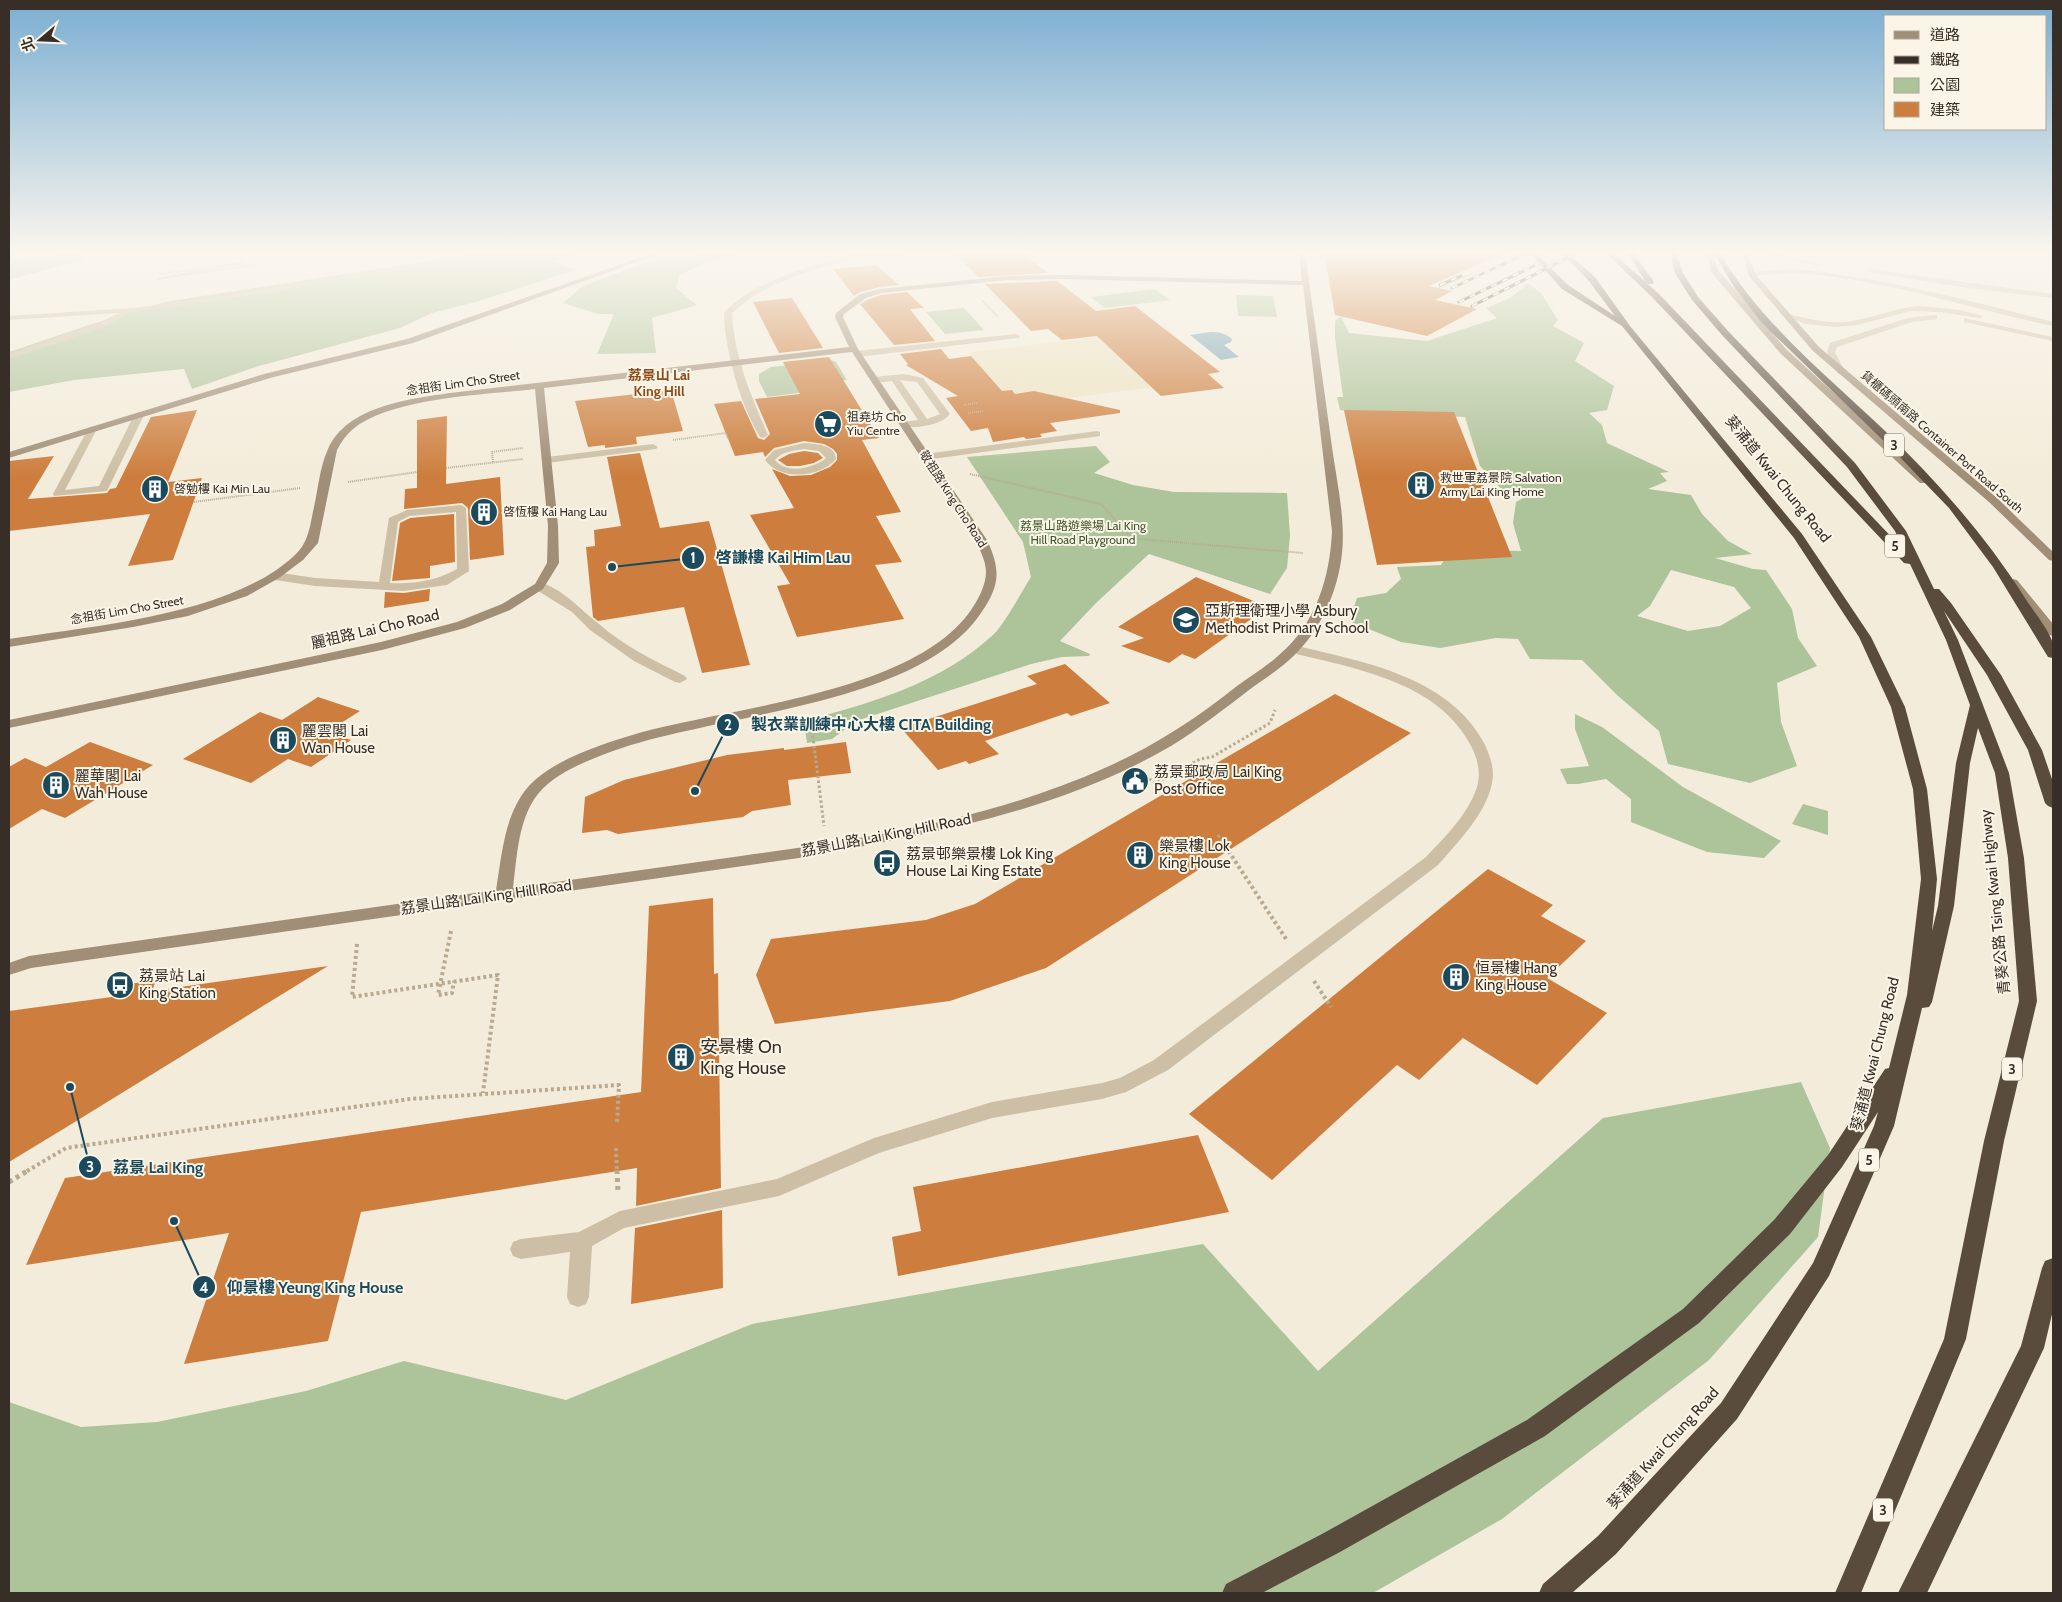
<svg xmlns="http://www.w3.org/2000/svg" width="2062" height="1602" viewBox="0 0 2062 1602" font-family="Cabin,'Noto Sans TC',sans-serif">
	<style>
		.green { fill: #adc399; fill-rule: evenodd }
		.plaza { fill: #ece2c0 }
		.water { fill: #77a4b2 }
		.building { fill: #cd7e3e }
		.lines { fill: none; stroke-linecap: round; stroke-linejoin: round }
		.path-far3 { stroke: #b8a98f; stroke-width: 2; stroke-dasharray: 1 1; stroke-linecap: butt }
		.path-far2 { stroke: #b8a98f; stroke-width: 3; stroke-dasharray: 2.5 2.5; stroke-linecap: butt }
		.path-far1 { stroke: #b8a98f; stroke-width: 4; stroke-dasharray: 3 3; stroke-linecap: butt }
		.path { stroke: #b8a98f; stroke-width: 5; stroke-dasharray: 4 4; stroke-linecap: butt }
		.lane { fill: #ccbfa5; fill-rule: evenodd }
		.street { fill: #ccbfa5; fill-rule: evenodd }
		.secondary { fill: #a08e77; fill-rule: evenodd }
		.highway { fill: #594c3d; fill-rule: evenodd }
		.rail-casing { stroke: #372f27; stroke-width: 3 }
		.rail { stroke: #fbf5e7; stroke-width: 2; stroke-dasharray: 6; stroke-linecap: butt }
		.labels { text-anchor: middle; stroke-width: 4; stroke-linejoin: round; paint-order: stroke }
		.far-street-label { font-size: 12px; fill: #372f27; stroke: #fbf5e7 }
		.far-poi-label { font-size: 12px; fill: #372f27; stroke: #fbf5e7; text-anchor: start }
		.far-park-label { font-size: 12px; fill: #3d5729; stroke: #fbf5e7 }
		.far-neighbourhood-label { font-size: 14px; font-weight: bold; fill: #8b4d1b; stroke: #fbf5e7 }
		.shield { fill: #fbf5e7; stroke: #726a61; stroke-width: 1 }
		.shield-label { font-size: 14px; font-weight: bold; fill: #372f27 }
		.street-label { font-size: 15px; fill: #372f27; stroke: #fbf5e7 }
		.poi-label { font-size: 15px; fill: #372f27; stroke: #fbf5e7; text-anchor: start }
		.near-poi-label { font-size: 18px; fill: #372f27; stroke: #fbf5e7; text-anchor: start }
		.leader { fill: none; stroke: #1a4a5c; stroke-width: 2 }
		.callout-dot { fill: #1a4a5c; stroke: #fbf5e7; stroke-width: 2 }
		.mark-label { font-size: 15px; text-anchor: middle; font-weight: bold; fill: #fff }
		.callout-label { font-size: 16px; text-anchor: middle; font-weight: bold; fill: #1a4a5c; stroke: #fbf5e7; stroke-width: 4; stroke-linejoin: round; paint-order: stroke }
	</style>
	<rect width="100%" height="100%" fill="#f3ecda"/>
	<path class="green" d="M486 252H580L555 261 575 270 479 301 432 313 400 328 259 366 192 389 184 369 74 380 9 392V352L89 325 165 302Z
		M705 252H750L702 264 679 275 676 288 697 305 652 318 656 353 597 354 614 314H598L563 303 583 286 660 257 694 258Z
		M72 253 85 259 9 280V261Z
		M1528 283 1541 293 1558 320 1553 326 1584 343 1575 361 1614 386 1607 410 1589 413 1602 425 1607 443 1669 472 1660 473 1667 481 1648 489 1691 495 1702 514 1728 541 1752 554 1715 558 1753 569 1766 570 1792 609 1798 638 1817 666 1777 683 1781 722 1797 766 1750 783 1668 764 1659 731 1617 695 1582 660 1530 659 1518 639 1496 638 1440 648 1401 642 1349 621 1357 598 1386 593 1401 579 1397 567 1441 565 1451 549 1521 551 1513 523 1516 502 1529 495 1504 492 1480 466 1465 417 1356 412 1340 410 1337 397H1343L1335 338V321L1341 316 1349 333 1427 341 1497 318 1486 308 1510 298ZM1671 570 1734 587 1751 608 1720 626 1688 631 1637 616 1650 606Z
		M1155 289 1170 300 1105 308 1091 297Z
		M1236 295 1273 296 1277 317 1238 316Z
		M964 308 984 330 945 334 926 312Z
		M831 360 836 362 847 380 828 382 829 389 767 397 759 381V374L771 367Z
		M1096 446 1110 462 1094 473 1133 485 1174 492 1287 493 1290 535 1287 568 1270 594 1149 554 1096 603 1060 641 1090 654 1089 656 1062 657 1031 664 856 721 832 739 807 743 804 721C871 703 942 683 994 634 1005 623 1022 591 1031 577L1023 542 967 457Z
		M1575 714 1602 727 1683 787 1781 841 1764 858 1707 852 1631 822V799L1606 779 1578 784H1567L1560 769 1589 766 1575 729Z
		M1803 804 1828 811V835L1792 824Z
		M1801 1082 1830 1148 1818 1237 1709 1360 1502 1519 1373 1593H9V1402L81 1427 157 1422 306 1391 404 1361 566 1400 752 1324 1203 1244 1318 1371 1603 1118Z"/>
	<path class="plaza" d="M1167 329 1185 345 1116 354 1147 382 1156 387 1067 398 1034 391 1015 393 1012 390 1002 391 971 356V352Z"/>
	<path class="water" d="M1210 332C1220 332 1225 333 1232 339L1231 342 1224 345 1239 357 1221 360 1190 335Z"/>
	<path class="building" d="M953 252H1022L1048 273 978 277Z
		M1324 252H1507L1429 286 1452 291 1435 300 1477 309 1427 336 1335 315Z
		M876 265 899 285 880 287 860 292 854 296 833 269Z
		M1057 281 1096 311 1135 306 1220 372 1208 374 1224 388 1161 396 1097 336 1062 340 1048 329 1031 331 985 284Z
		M907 292 924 308 910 309 935 341 894 345 860 304 867 300 881 295Z
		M792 298 807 322 823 348 779 353 753 302Z
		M941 349 949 359 971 356 1002 391 1012 390 1015 394 1034 391 1120 410V413L1050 423 1057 431 1040 434 1042 437 1026 439 1024 437 993 442 988 428 971 431 946 398 958 396 906 365 908 364 900 354Z
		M829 357 879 438 862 440 901 512 876 516 902 562 875 565 904 619 797 637 777 586 790 584 750 515 794 508 772 469 790 476 811 475 830 467 837 460V454L833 449 824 444 804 441 774 448 765 457 763 452 735 456 714 404 741 401 758 438 764 440 770 434 755 399 800 394 783 362Z
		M671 390 683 431 636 437 637 444 605 448V445L588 447 575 401Z
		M197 410 168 482 202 478 173 560 128 566 150 514 9 531V461L54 456 28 499 107 493 110 489 116 488 151 417Z
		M1344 410 1454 412 1512 557 1377 565Z
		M447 416 446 484 500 477 504 555 470 560 468 508 462 503 404 509 405 489 417 488V420Z
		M804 451 818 453 823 458 814 463 800 466H787L778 460 789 454Z
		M640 453 660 528 709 521 750 665 702 673 684 607 598 621 593 617 586 547 595 546 594 530 621 526 607 457Z
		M454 514 455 562 430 566V578L392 581 400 523 410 518Z
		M1196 577 1268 607 1195 659 1182 654 1169 663 1121 646 1144 638 1118 627Z
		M430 589 429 601 384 608 385 592 404 593Z
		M1065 664 1110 703 1071 716 1067 713 985 741 999 754 969 764 966 761 938 770 901 728 1037 684 1027 676Z
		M1335 694 1411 733 1046 968 950 1001 775 1024 756 975 771 939 926 920 975 904Z
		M318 697 360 711 327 732 351 740 311 767 288 759 251 783 183 759 260 712 282 720Z
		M90 742 153 765 65 818 42 809 9 829V767L25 758 46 767Z
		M846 742 851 773 788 780 791 805 752 811 743 817 618 834 607 830 582 833 585 797 624 780 727 755 784 748V750Z
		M1488 869 1553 905 1541 916 1586 941 1547 978 1607 1013 1537 1085 1463 1038 1419 1080 1397 1065 1272 1180 1189 1114Z
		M713 898 714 974 718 973 721 1188 636 1206 637 1168 361 1212 328 1341 184 1364 229 1233 26 1265 65 1178 641 1092 649 906Z
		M328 966 65 1128 9 1162V1011L119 996 123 985 156 980 152 991Z
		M1198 1135 1229 1212 898 1276 892 1237 921 1231 913 1187Z
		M722 1210 723 1288 631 1304 635 1228Z"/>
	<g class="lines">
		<path class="path-far3" d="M160 274 242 263 157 279 254 265
			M1439 288 1487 267 1468 263 1482 256
			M983 301 998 317
			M964 405 977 403
			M968 413 984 411
			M673 440 726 433 728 439
			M493 462 492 452 523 448
			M446 468 523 459
			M970 474 1101 504 1128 534 1139 539 1303 553
			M348 482 417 472
			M194 502 300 488"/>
		<path class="path-far2" d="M811 721 824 826
			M1149 779 1156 783 1200 759 1212 757 1270 723 1275 710
			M1218 835 1223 842"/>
		<path class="path-far1" d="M1222 841 1286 939
			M451 931 438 995 452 993 454 981
			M357 944 352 997 498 975 483 1093
			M1314 981 1331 1007
			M616 1148 617 1171
			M27 1171 66 1148 410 1099 619 1085 617 1124"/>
		<path class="path" d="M617 1170 618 1193
			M9 1182 29 1170"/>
		<path class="lane" d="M864 252H873L870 254 920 252 917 254 861 259 858 257C815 269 764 282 732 313 734 357 751 395 768 435L763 438 760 437C740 404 725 351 724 313 752 280 823 262 864 252Z
			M1757 252H1768L1822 264 1818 266Z
			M1792 269C1881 277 1967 300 2053 322V326C1967 308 1882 278 1794 273 1780 273 1766 275 1752 276L1748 274 1752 272Z
			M1870 269 2053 294V298L1968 288 1873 273 1869 271Z
			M1921 306 1960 310 1983 316 1979 318 1940 312 1911 311 1857 325 1836 327 1806 324 1781 315 1785 313C1809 319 1832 326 1857 320 1879 316 1898 307 1921 306Z
			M130 308 137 310 102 328 9 359V354L96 324Z
			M1934 315H1937V319L1912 322 1837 347 1835 352 1845 372 1844 374H1838L1827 352 1830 343 1908 318Z
			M1964 318 2053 337V341L1964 322Z
			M1016 334 1020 336 1019 338 857 357 853 354 857 351Z
			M904 374 923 378 950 414C940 426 915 429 901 426V422L918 420 892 381 874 383 870 380 874 377ZM900 380 917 382 940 414 927 419Z
			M139 412 144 415 107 491 54 496 53 494 89 427H95L97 429 65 490 99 486 134 415Z
			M1097 431 1100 432V436L925 460 920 457 925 454Z
			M804 443C815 444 835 444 836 459 820 478 780 481 765 460L774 450ZM804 449 819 451 826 458C814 468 787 475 775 460 783 451 792 451 804 449Z
			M653 444 658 447 656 449 547 463 542 460 547 457Z
			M461 505 466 508 469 571 447 585 404 591 315 586 275 580 269 576 275 572 315 578 379 582 389 518 407 510ZM456 512 457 569C435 581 415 584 390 583L398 522 409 516Z
			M539 582C562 588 581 610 599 624 624 646 655 661 685 676L687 679 680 683 675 682 634 661 590 630 572 612 535 589 533 586Z
			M1293 645C1360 661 1449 676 1484 743 1490 755 1495 769 1492 783 1486 814 1458 842 1438 865L1168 1070 1126 1092 1102 1099 992 1118 879 1153 779 1196 624 1228 592 1246 589 1297 586 1304 578 1307 570 1304 567 1297 570 1252 521 1259 513 1256 510 1249 513 1242 521 1239 579 1232 620 1211 777 1179 874 1138 992 1102 1102 1083 1120 1078 1154 1060 1426 857C1446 836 1468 814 1477 787 1481 773 1478 759 1471 746 1438 681 1353 668 1288 652L1287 649Z"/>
		<path class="street" d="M503 252H516L209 302 133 312 9 320V316L133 308 209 298Z"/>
		<path class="secondary" d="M656 252H664L413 343 270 378 9 458V452L264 374 407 339Z
			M1299 252H1305C1314 317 1323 382 1332 447 1337 484 1347 524 1341 561 1335 599 1317 636 1288 661 1276 672 1262 680 1249 690 1224 709 1199 729 1171 746 1060 811 931 834 806 857L31 968 9 975V963L29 956 496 890C502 855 504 815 528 787 553 759 605 743 639 733 731 707 914 693 971 610 978 600 986 585 986 572 986 561 980 550 975 540L852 352 544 388 558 526 559 563 543 589 510 610 465 628 382 650 9 728V720L381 642 457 622 502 604 535 584 547 563 548 526 535 389C485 395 393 397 353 429 346 435 341 442 337 450L318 543 303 560 279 578 247 596 188 616 133 627 9 647V639C93 626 232 615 295 555 309 542 310 525 314 507 318 489 320 466 328 449 347 406 409 399 450 393L849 347 835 317 836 313 860 294 880 289 1008 276 1063 275 1302 281ZM1063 279 1303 285 1332 531C1330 577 1316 624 1279 655 1266 667 1251 676 1237 686 1197 718 1154 746 1107 767 993 819 864 839 741 856 665 867 589 877 513 888 517 857 518 819 538 794 554 774 582 763 605 754 709 713 916 709 981 613 1000 586 1001 570 987 540L858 349 843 317 844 314 866 298 881 293 1008 280Z
			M1707 252H1713L1718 270 1786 349 1928 479 1929 481 1928 483H1920L1780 353 1711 272Z
			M1742 252H1748L1755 274 1819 347 1997 498 2053 552V561L2049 560 1989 502 1813 351 1749 276Z
			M2013 579 2017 580 2053 624V636L2049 635 2009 586 2007 583 2009 580Z"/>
		<path class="highway" d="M1529 252H1535L1568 285 1615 316 1589 281 1561 252H1567L1595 277 1630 326 1802 534 1871 637 1905 707 1927 789 1937 879 1932 931 1938 906 1956 763 1970 705 1946 640 1910 564 1904 563 1652 297 1605 252H1612L1658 293 1903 549 1895 531 1847 467 1722 335 1692 300 1675 273 1670 252H1676L1683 273 1698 297 1728 331 1855 463 1906 531 1934 589H1939L1951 603 2001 675 2042 750 2053 782V808L2048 806 2045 803 2028 750 1987 675 1944 611 1958 640 2009 773 2024 858 2037 1001 2004 1141 1966 1339 1861 1593H1835L1944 1339 1984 1141 2019 1001 2008 858 1995 773 1978 728 1970 763 1954 906 1932 1002 1929 1007 1922 1008 1894 1126 1829 1276 1737 1419 1616 1554 1572 1593H1539L1543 1584 1598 1536 1721 1403 1813 1263 1874 1126 1878 1112 1842 1167 1790 1234 1699 1323 1545 1436 1340 1552 1262 1593H1222L1226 1584 1322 1534 1527 1420 1683 1309 1774 1220 1828 1155 1885 1069 1889 1068 1907 995 1921 879 1913 789 1891 707 1859 637 1794 538 1622 326 1562 289Z
			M1627 252H1633L1654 282 1653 284H1647Z
			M1713 252H1719C1761 323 1824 373 1883 429 1937 481 1985 535 2025 598 2034 612 2047 627 2053 643 2054 647 2053 653 2053 658L2048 657 1993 567 1949 508 1891 448 1762 323 1736 290Z
			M2053 1258V1310L2044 1348 1927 1593H1898L2021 1346 2042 1268 2045 1261Z"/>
		<g class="rail-casing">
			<path id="rail" d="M1440 285 1461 276
				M1452 288 1529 252
				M1459 302 1540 263
				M1472 306 1579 252"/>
		</g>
		<use href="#rail" class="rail"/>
	</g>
	<linearGradient id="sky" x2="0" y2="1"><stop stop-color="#7baed2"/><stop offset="0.53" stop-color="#faf6ee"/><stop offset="1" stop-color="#faf6ee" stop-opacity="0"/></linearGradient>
	<rect width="2062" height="476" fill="url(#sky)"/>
	<defs>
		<g id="supermarket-disc" transform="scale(1.4375)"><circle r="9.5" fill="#1a4a5c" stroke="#fbf5e7"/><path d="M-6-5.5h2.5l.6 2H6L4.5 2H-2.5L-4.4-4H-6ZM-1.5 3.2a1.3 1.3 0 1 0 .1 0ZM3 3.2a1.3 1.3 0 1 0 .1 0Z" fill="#fff"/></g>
		<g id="building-disc" transform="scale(1.4375)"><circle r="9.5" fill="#1a4a5c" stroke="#fbf5e7"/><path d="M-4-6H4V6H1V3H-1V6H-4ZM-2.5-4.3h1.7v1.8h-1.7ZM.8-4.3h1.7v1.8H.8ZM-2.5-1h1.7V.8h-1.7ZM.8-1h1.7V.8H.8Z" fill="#fff"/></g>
		<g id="school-disc" transform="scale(1.4375)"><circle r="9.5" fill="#1a4a5c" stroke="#fbf5e7"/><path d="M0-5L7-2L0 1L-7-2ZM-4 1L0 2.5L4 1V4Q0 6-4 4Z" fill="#fff"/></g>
		<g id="civic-disc" transform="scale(1.4375)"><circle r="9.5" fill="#1a4a5c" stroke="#fbf5e7"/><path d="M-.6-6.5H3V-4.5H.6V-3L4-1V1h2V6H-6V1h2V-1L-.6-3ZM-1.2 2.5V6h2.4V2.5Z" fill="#fff"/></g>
		<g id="bus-disc" transform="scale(1.4375)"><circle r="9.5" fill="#1a4a5c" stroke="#fbf5e7"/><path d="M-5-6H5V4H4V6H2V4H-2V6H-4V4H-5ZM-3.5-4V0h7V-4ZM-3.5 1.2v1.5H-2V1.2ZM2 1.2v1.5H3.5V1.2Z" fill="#fff"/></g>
	</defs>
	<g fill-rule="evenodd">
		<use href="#supermarket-disc" x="828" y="424"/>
		<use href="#building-disc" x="1421" y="485"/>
		<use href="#building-disc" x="155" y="489"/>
		<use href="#building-disc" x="484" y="512"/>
		<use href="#school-disc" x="1186" y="620"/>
		<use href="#building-disc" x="283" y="740"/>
		<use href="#civic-disc" x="1135" y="781"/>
		<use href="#building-disc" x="56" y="785"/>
		<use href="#building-disc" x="1140" y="855"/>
		<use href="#bus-disc" x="887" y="863"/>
		<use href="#building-disc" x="1456" y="977"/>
		<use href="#bus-disc" x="120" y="985"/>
		<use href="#building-disc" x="681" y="1057"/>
	</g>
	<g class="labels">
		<g class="far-street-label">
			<text transform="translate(463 383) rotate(-8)" y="4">念祖街 Lim Cho Street</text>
			<text transform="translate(1942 442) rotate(41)" y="4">貨櫃碼頭南路 Container Port Road South</text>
			<text transform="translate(953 499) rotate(57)" y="4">敬祖路 King Cho Road</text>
			<text transform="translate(127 610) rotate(-10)" y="4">念祖街 Lim Cho Street</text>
		</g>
		<g class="far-poi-label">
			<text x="847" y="421">祖堯坊 Cho<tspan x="847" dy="14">Yiu Centre</tspan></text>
			<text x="1440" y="482">救世軍荔景院 Salvation<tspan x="1440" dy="14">Army Lai King Home</tspan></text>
			<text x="174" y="493">啓勉樓 Kai Min Lau</text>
			<text x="503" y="516">啓恆樓 Kai Hang Lau</text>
		</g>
		<g class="far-park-label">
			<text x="1083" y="530">荔景山路遊樂場 Lai King<tspan x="1083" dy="14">Hill Road Playground</tspan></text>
		</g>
		<g class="far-neighbourhood-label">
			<text x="659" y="380">荔景山 Lai<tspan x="659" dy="16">King Hill</tspan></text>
		</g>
		<g class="shield">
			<rect x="1884" y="433.5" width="20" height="23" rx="4"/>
			<rect x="1885" y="534.5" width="20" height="23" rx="4"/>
			<rect x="2002" y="1057.5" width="20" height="23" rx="4"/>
			<rect x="1859" y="1148.5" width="20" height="23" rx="4"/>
			<rect x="1873" y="1498.5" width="20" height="23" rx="4"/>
		</g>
		<g class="shield-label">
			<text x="1894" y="450">3</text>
			<text x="1895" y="551">5</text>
			<text x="2012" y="1074">3</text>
			<text x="1869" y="1165">5</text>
			<text x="1883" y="1515">3</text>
		</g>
		<g class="street-label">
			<text transform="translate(1778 479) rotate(51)" y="5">葵涌道 Kwai Chung Road</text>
			<text transform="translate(375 629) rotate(-13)" y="5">麗祖路 Lai Cho Road</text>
			<text transform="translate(886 835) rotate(-11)" y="5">荔景山路 Lai King Hill Road</text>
			<text transform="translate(486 897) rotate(-8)" y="5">荔景山路 Lai King Hill Road</text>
			<text transform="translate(1995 902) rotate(-96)" y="5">青葵公路 Tsing Kwai Highway</text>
			<text transform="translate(1875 1054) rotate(-76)" y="5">葵涌道 Kwai Chung Road</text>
			<text transform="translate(1663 1448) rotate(-48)" y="5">葵涌道 Kwai Chung Road</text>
		</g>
		<g class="poi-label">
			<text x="1205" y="616">亞斯理衛理小學 Asbury<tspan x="1205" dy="17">Methodist Primary School</tspan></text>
			<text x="302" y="736">麗雲閣 Lai<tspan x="302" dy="17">Wan House</tspan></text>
			<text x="1154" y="777">荔景郵政局 Lai King<tspan x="1154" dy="17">Post Office</tspan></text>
			<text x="75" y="781">麗華閣 Lai<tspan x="75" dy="17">Wah House</tspan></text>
			<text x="1159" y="851">樂景樓 Lok<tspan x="1159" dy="17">King House</tspan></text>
			<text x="906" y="859">荔景邨樂景樓 Lok King<tspan x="906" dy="17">House Lai King Estate</tspan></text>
			<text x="1475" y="973">恒景樓 Hang<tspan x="1475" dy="17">King House</tspan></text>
			<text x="139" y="981">荔景站 Lai<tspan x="139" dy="17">King Station</tspan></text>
		</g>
		<g class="near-poi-label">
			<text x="700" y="1053">安景樓 On<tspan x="700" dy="21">King House</tspan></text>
		</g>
	</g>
	<path class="leader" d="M612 567L693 558M695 791L728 725M70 1087L90 1167M174 1221L204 1287"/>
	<g class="callout-dot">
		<circle cx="612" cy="567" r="5"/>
		<circle cx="695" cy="791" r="5"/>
		<circle cx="70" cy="1087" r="5"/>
		<circle cx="174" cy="1221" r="5"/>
		<circle cx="693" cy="558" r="12"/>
		<circle cx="728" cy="725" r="12"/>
		<circle cx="90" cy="1167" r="12"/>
		<circle cx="204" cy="1287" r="12"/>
	</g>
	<g class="mark-label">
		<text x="693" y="563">1</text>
		<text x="728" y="730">2</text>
		<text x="90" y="1172">3</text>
		<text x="204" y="1293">4</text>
	</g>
	<g class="callout-label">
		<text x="783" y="563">啓謙樓 Kai Him Lau</text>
		<text x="871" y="730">製衣業訓練中心大樓 CITA Building</text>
		<text x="158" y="1173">荔景 Lai King</text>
		<text x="315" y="1293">仰景樓 Yeung King House</text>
	</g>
	<rect width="2062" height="1602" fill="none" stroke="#372f27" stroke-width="20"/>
	<rect x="1884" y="15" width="162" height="115" fill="#fbf5e7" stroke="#ada69a"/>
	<rect x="1894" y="31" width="25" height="8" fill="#a08e77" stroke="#ada69a"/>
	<text x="1930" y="40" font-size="15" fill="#372f27">道路</text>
	<rect x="1894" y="56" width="25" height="8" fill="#372f27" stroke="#ada69a"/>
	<text x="1930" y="65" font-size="15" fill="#372f27">鐵路</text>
	<rect x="1894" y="78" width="25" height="15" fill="#adc399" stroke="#ada69a"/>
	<text x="1930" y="90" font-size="15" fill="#372f27">公園</text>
	<rect x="1894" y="102" width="25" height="15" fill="#cd7e3e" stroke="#ada69a"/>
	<text x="1930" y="115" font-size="15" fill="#372f27">建築</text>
	<g transform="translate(40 40) rotate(251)" stroke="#fbf5e7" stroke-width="4" paint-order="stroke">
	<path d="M0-4L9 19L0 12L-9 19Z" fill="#372f27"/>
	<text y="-8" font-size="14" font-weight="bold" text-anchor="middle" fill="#372f27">北</text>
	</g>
</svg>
